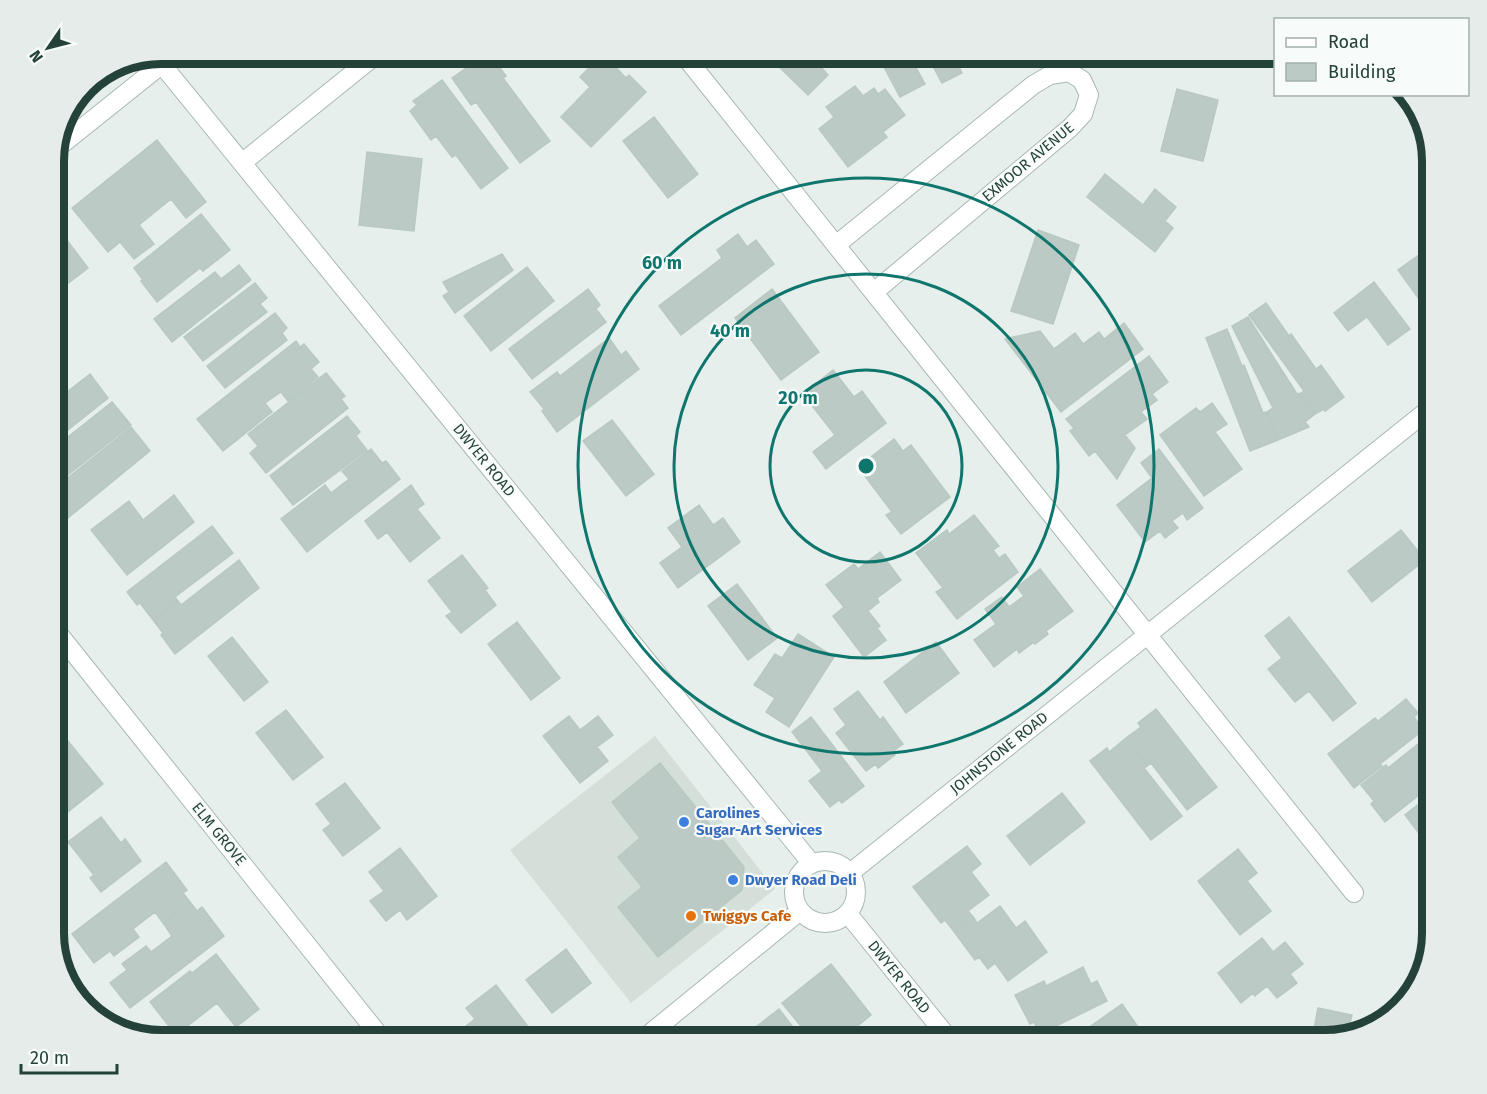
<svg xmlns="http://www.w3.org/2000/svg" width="1487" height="1094" viewBox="0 0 1487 1094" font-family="'Fira Sans',sans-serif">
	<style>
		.built { fill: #d4dfda }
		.building { fill: #bbcac4; stroke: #b8c9c2; stroke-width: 1.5 }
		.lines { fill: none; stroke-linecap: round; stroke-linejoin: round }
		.minor-casing { stroke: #a8b8b2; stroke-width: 20 }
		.tertiary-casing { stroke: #a8b8b2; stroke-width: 20 }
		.minor { stroke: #fff; stroke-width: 18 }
		.tertiary { stroke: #fff; stroke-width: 18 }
		.ring { fill: none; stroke: #0f766e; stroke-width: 3 }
		.shop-dot { fill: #3f7fe0; stroke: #f7fbf9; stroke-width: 2 }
		.food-dot { fill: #e8710a; stroke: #f7fbf9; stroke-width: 2 }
		.labels { text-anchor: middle; stroke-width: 4.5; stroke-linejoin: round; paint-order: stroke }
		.street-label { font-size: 15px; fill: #24423a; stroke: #f7fbf9 }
		.shop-label { font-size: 15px; font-weight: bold; fill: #366cbe; stroke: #f7fbf9; text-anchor: start }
		.food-label { font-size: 15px; font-weight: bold; fill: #c56008; stroke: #f7fbf9; text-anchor: start }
		.rim { fill: none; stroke: #24423a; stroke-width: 8 }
		.centre { fill: #0f766e; stroke: #f7fbf9; stroke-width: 3 }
		.ring-label { font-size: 18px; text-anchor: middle; font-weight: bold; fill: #0f766e; stroke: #f7fbf9; stroke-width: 4.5; stroke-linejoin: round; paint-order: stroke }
	</style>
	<rect width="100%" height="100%" fill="#e6efeb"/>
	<path class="built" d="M655 736 775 889 631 1003 510 850Z"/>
	<path class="building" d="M473 54H490L506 76 503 78 550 141 520 163 476 102 471 105 452 78 472 64 467 58Z
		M512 54H584L582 65 512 56Z
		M603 54 626 78 629 75 646 92 591 147 561 117 590 87 580 77Z
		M773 54H832L820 66 828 75 808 95 777 65 780 61Z
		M877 54H952L962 73 942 83 928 57 914 64 925 84 900 97Z
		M1171 54H1188L1177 62Z
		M442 80 508 168 481 189 456 155 452 157 436 136 431 140 410 111 417 105 413 101Z
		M855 86 863 96 874 88 878 94 885 89 905 115 883 132 887 137 848 167 819 129 834 117 826 107Z
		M1177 89 1218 100 1203 161 1161 151Z
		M654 117 698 174 668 198 623 141Z
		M157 140 206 202 186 218 171 199 139 225 154 244 134 259 120 242 108 252 72 208Z
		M367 152 422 159 414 231 359 225Z
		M1105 174 1143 205 1155 189 1176 207 1165 221 1173 228 1155 252 1087 197Z
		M201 214 230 250 203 271 200 268 157 302 141 281 143 280 134 268Z
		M1038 230 1079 245 1053 324 1011 311Z
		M738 234 747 247 756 240 774 264 681 335 659 306 722 258 717 250Z
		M66 239 88 268 54 294V248Z
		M1433 245V299L1424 306 1398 270Z
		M502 254 513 270 455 313 443 296 449 292 443 282Z
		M239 265 251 280 172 342 154 319 215 272 221 279Z
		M527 267 554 301 491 351 464 316Z
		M1374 282 1410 329 1388 345 1367 317 1348 331 1334 313Z
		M255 283 267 298 260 304 267 312 203 361 184 337Z
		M588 289 600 305 596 309 606 322 532 379 509 349Z
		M772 289 819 352 781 380 735 318Z
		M1266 303 1289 336 1291 334 1316 369 1321 365 1344 397 1325 411 1324 409 1315 414 1301 393 1304 391 1249 315Z
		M275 313 287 328 282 333 287 340 225 388 207 366Z
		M1248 317 1297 394 1301 393 1315 414 1305 422 1309 427 1278 440 1267 412 1273 408 1232 326Z
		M1124 323 1143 349 1061 412 1005 339 1040 331 1054 349 1075 333 1083 344 1099 332 1104 339Z
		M1227 329 1242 366 1244 365 1263 413 1267 412 1278 440 1250 451 1206 338Z
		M609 338 621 355 626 351 639 369 557 432 542 411 544 409 530 392 557 372 560 376Z
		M296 341 300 347 304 344 319 362 311 369 318 377 288 401 281 392 265 403 272 412 223 451 197 419Z
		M1149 356 1168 382 1152 394 1157 400 1141 412 1147 419 1125 435 1135 448 1117 479 1095 451 1089 456 1070 431 1074 428 1066 419Z
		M833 370 854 397 862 391 886 423 826 469 813 452 835 435 803 394Z
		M326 373 345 396 341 399 348 408 266 473 250 453 258 446 248 434Z
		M90 374 108 398 54 441V402Z
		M112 402 131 425 54 486V448Z
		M1212 403 1227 424 1215 432 1242 469 1204 496 1160 435 1196 408 1200 412Z
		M347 416 360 432 356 436 367 450 293 505 270 476Z
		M612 420 654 474 626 496 583 441Z
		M131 427 150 451 63 522 54 511V489Z
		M894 439 903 451 911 445 950 497 901 534 886 515 892 512 858 467Z
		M371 449 382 463 386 461 400 479 307 552 281 519 325 485 331 493 349 479 342 471Z
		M1159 449 1203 508 1187 520 1183 513 1172 521 1178 528 1165 538 1160 531 1145 542 1117 505 1152 478 1141 463Z
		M411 485 424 504 417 509 440 538 410 562 387 532 378 539 365 521Z
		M174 495 194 522 127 575 91 530 129 501 143 520Z
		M699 505 713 525 723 518 740 542 678 588 660 563 682 547 668 528Z
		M974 515 999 546 993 550 999 558 1005 554 1018 572 957 619 936 592 943 588 916 553 947 530 949 534Z
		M212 526 233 553 175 597 178 601 153 620 140 603 137 605 127 592Z
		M1401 530 1425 560 1372 602 1348 571Z
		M880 552 901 580 877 598 879 602 868 611 880 626 877 628 886 640 864 657 833 616 844 607 826 585 854 564 858 569Z
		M462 555 488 588 485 590 496 605 461 633 446 616 452 612 428 581Z
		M239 560 259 588 175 654 161 635 163 633 153 620 178 601 181 605Z
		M1040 569 1073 611 1046 631 1048 634 1035 644 1034 642 1019 653 1017 649 994 667 974 640 996 624 985 609 1002 597 1009 607 1024 596 1017 587Z
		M737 584 777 638 748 660 708 606Z
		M1289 617 1356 703 1333 721 1309 691 1295 702 1268 669 1282 658 1265 636Z
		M517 622 560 678 531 700 488 644Z
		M798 634 834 657 789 727 766 712 775 698 754 685 775 654 782 658Z
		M232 637 268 682 244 701 208 656Z
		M936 642 959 673 906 713 884 682Z
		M858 691 880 720 883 717 903 744 892 752 895 755 878 768 876 764 866 771 836 733 846 725 834 709Z
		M1406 699 1418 713 1414 717 1423 730 1380 764 1382 766 1354 788 1328 754 1375 718 1378 721Z
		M1156 709 1217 787 1187 810 1151 763 1147 766 1126 738 1141 727 1138 723Z
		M286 710 323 757 293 780 256 733Z
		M569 716 580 730 598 716 613 735 597 747 608 761 580 783 543 736Z
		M811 717 864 786 842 803 839 800 830 807 809 781 822 771 792 732Z
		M54 724 103 784 54 823Z
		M1433 732V784L1385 822 1371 804 1374 801 1361 785 1386 765 1388 768Z
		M1126 738 1147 766 1144 768 1182 816 1151 840 1090 761 1107 748 1109 752Z
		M660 763 744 867 742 890 658 957 618 907 642 887 618 857 640 838 612 802Z
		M345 783 380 828 343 856 323 830 331 824 316 804Z
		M1062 793 1085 822 1030 865 1007 836Z
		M1425 799 1433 809V838L1431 835 1424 840 1405 815Z
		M101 817 121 843 125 839 141 861 101 892 90 878 94 875 68 842Z
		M967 846 981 864 971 872 989 895 968 911 974 918 955 933 945 920 941 923 913 887Z
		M400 848 437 896 407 920 400 910 386 921 370 901 384 891 369 872Z
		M1238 849 1257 873 1247 881 1271 911 1240 935 1198 881Z
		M166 862 187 890 183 893 190 902 163 923 155 912 133 929 139 937 114 956 110 951 94 963 72 934Z
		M190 902 197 911 202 907 224 936 130 1008 110 983 127 970 122 964 146 946 151 952 172 936 163 923Z
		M1000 906 1016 928 1025 921 1047 952 1008 981 995 963 988 969 979 957 975 960 955 933 974 918 977 923Z
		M1262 938 1273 952 1285 942 1303 964 1290 974 1297 983 1277 998 1267 986 1255 996 1253 993 1241 1003 1218 973Z
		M566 949 591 983 552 1013 526 980Z
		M216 954 259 1009 236 1027 217 1003 176 1035 150 1002 190 971 192 973Z
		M831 964 871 1015 840 1040H817L811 1032 808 1035 782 1003Z
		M1083 967 1091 984 1097 981 1107 1001 1040 1034 1034 1022 1030 1024 1015 995 1044 981 1046 986Z
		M496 985 533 1033 523 1040H468L461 1030 475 1019 466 1008Z
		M1122 1004 1145 1037 1140 1040H1064L1079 1030 1081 1033Z
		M1318 1008 1352 1015 1350 1023 1375 1028 1326 1040H1312Z
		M779 1009 803 1040H739Z"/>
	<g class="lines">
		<g class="minor-casing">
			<path id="minor" d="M683 54 1354 893
				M56 149 161 65
				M243 162 377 54
				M836 245 1033 85 1050 75 1069 72 1082 80 1089 95 1083 114 1070 128 874 292
				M54 628 383 1040
				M850 873 1433 406
				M642 1040 800 911"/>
		</g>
		<g class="tertiary-casing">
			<path id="tertiary" d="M155 56 812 864
				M794 892a31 31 0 1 1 62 0a31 31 0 1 1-62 0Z
				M848 914 950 1040"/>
		</g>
		<use href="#minor" class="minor"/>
		<use href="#tertiary" class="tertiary"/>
	</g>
	<g class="ring">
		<circle cx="866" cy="466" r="96"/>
		<circle cx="866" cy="466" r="192"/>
		<circle cx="866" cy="466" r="288"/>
	</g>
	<g class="shop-dot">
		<circle cx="684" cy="822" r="6"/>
		<circle cx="733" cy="880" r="6"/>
	</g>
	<circle class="food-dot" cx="691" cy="916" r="6"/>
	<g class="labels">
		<g class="street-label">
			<text transform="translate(1028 162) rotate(-40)" y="5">EXMOOR AVENUE</text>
			<text transform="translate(484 460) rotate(51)" y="5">DWYER ROAD</text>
			<text transform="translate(999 753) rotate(-39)" y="5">JOHNSTONE ROAD</text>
			<text transform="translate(219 834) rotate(51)" y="5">ELM GROVE</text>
			<text transform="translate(899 977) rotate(51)" y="5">DWYER ROAD</text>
		</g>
		<g class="shop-label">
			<text x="696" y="818">Carolines<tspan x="696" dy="17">Sugar-Art Services</tspan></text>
			<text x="745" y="885">Dwyer Road Deli</text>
		</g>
		<g class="food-label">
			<text x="703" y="921">Twiggys Cafe</text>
		</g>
	</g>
	<path d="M0 0H1487V1094H0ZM161 64H1325A97 97 0 0 1 1422 161V933A97 97 0 0 1 1325 1030H161A97 97 0 0 1 64 933V161A97 97 0 0 1 161 64Z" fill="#e6ecea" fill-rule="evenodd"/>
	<path class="rim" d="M161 64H1325A97 97 0 0 1 1422 161V933A97 97 0 0 1 1325 1030H161A97 97 0 0 1 64 933V161A97 97 0 0 1 161 64Z"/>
	<circle cx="866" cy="466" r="9" class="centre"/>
	<g class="ring-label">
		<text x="662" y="269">60 m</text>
		<text x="730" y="337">40 m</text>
		<text x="798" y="404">20 m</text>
	</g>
	<rect x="1274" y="18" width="195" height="78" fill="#f7fbf9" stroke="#a3b1ad" stroke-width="1.5"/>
	<rect x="1286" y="38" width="30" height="9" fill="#ffffff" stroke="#a3b1ad" stroke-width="1.5"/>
	<text x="1328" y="48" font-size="18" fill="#24423a">Road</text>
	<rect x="1286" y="63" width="30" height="18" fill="#bbcac4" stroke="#a3b1ad" stroke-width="1.5"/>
	<text x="1328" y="78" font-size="18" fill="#24423a">Building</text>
	<g transform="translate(48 48) rotate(235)" stroke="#f7fbf9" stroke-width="4.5" paint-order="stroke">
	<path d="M0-4.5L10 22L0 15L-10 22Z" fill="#24423a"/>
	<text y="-9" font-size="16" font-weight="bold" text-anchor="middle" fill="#24423a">N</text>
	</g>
	<path d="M21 1064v9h96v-9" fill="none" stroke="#24423a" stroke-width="3"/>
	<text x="30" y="1064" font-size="18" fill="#24423a" stroke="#f7fbf9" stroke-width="4.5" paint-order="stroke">20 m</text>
</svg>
